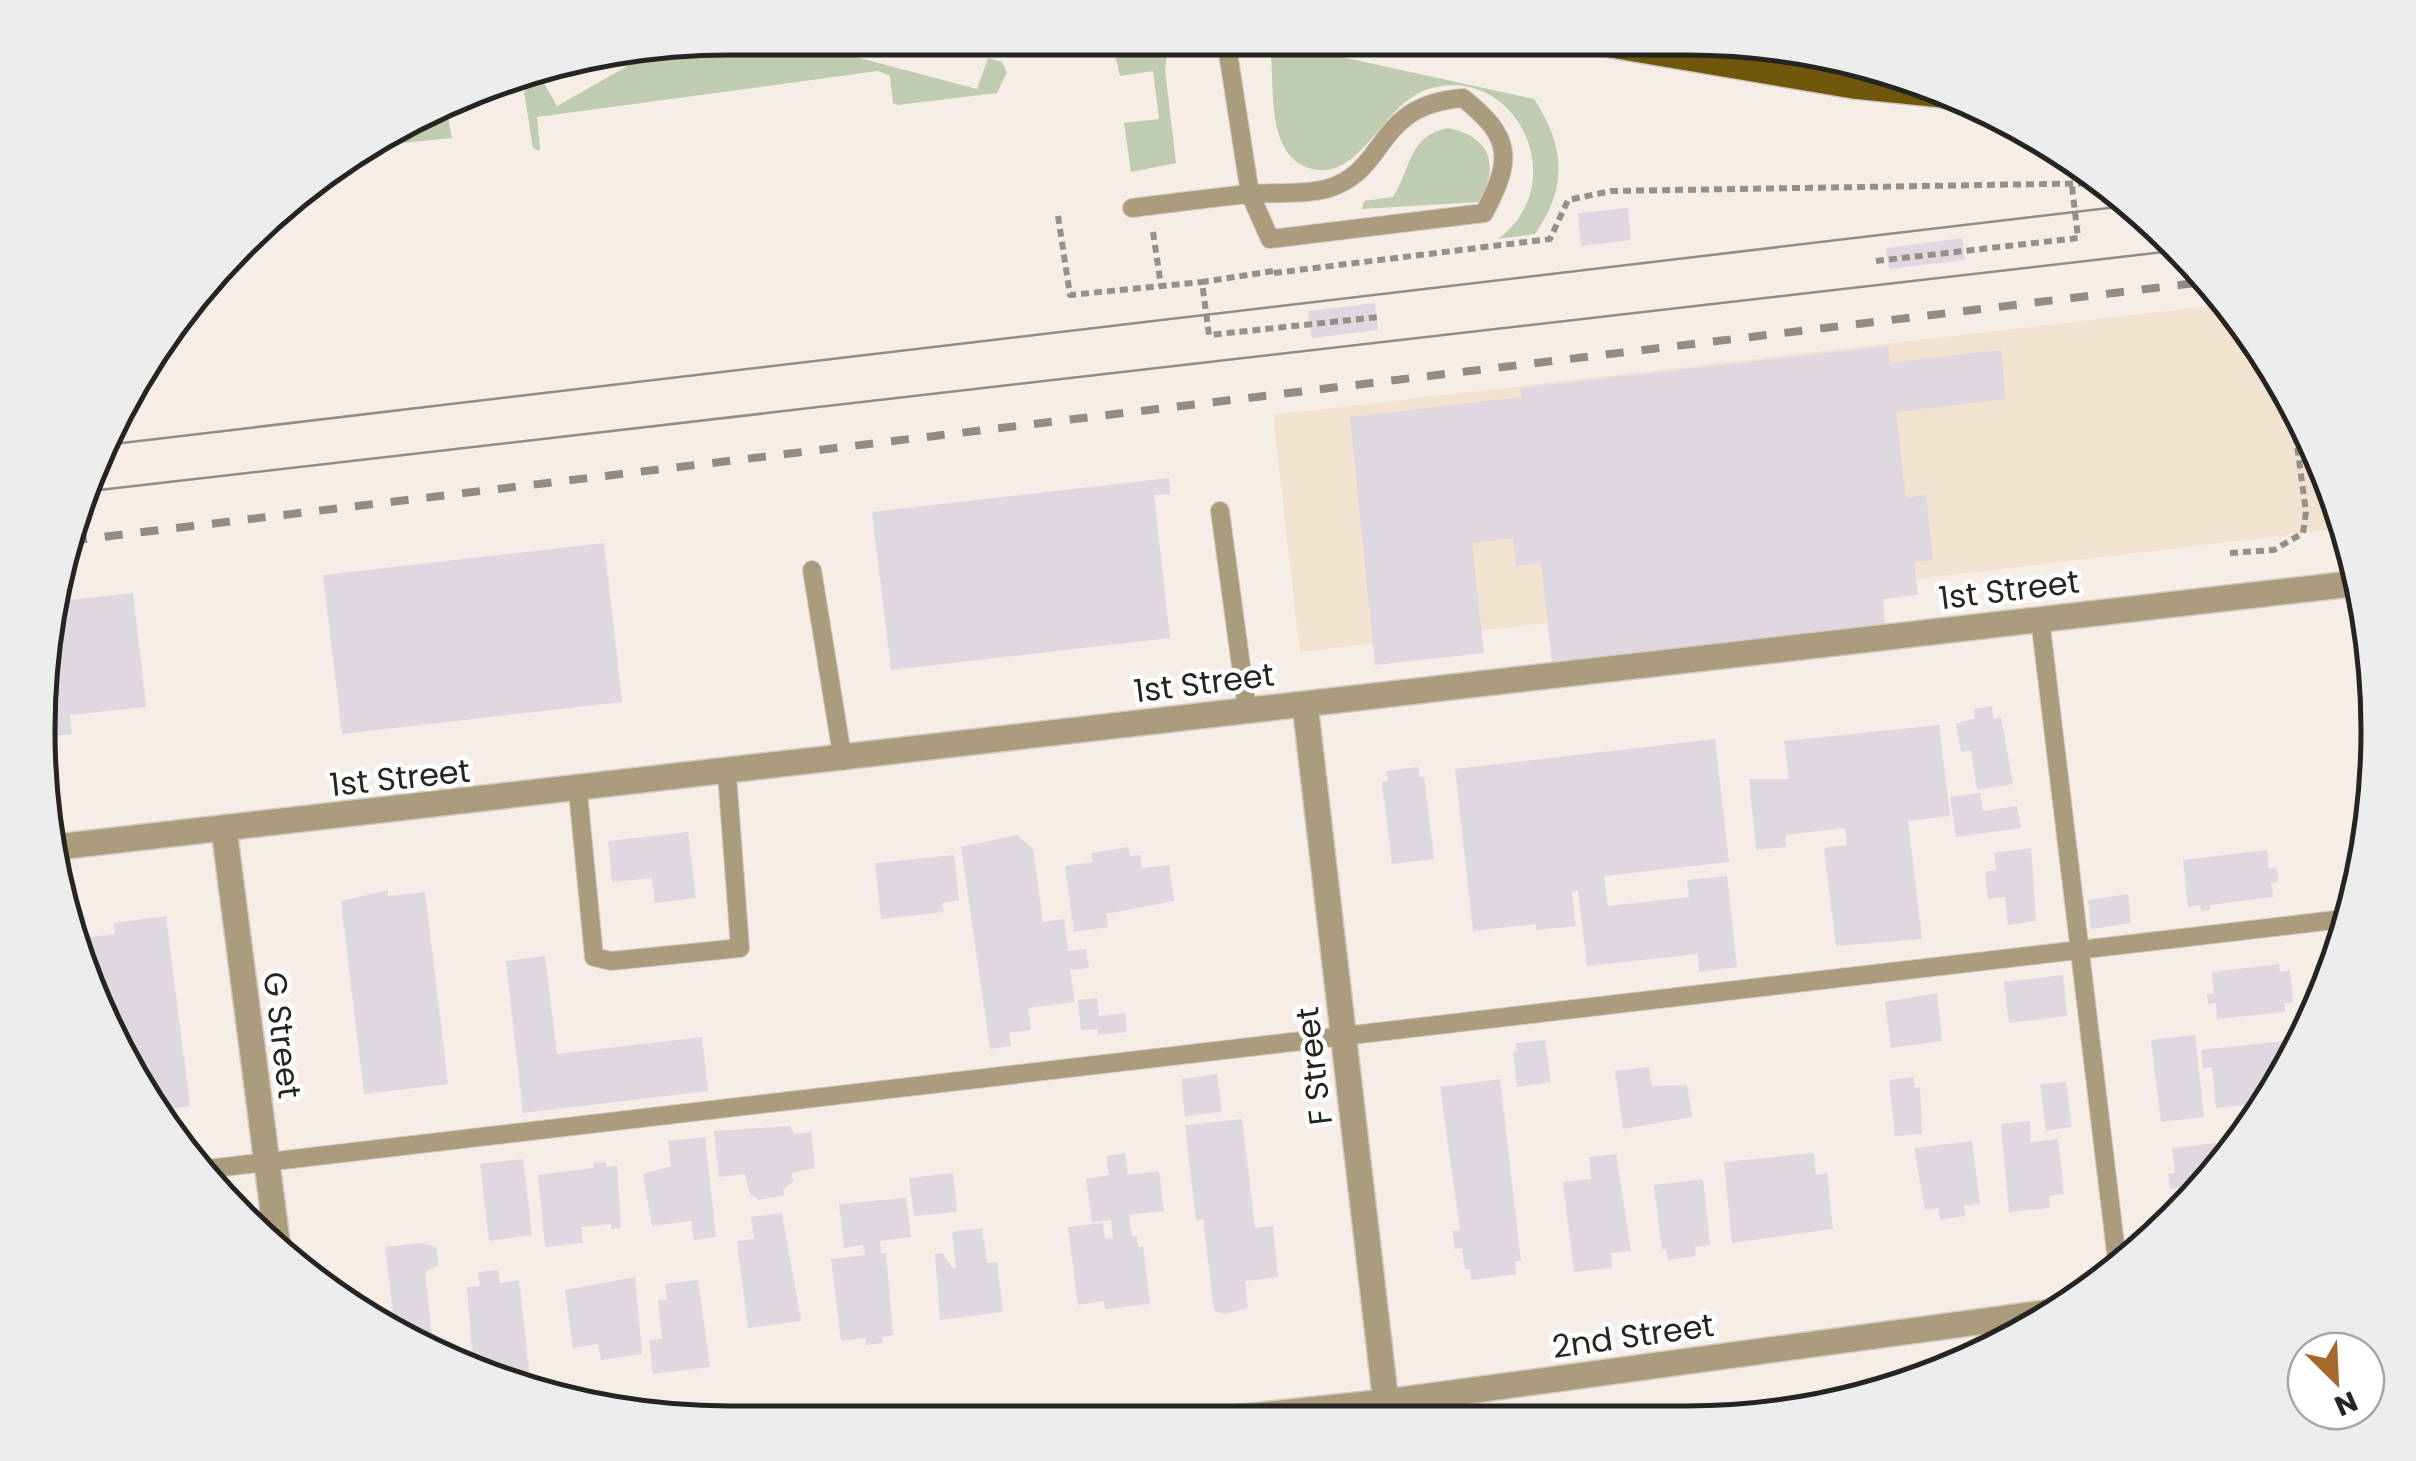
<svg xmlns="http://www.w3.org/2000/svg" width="2416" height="1461" viewBox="0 0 2416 1461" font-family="Poppins,sans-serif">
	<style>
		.education { fill: #f2e3d0 }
		.green { fill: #c0ccb1 }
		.building { fill: #dfd8e0 }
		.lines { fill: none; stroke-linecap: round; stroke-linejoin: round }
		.service-casing { stroke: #d1cac3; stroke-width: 20 }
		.minor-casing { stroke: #d1cac3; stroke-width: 28 }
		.primary-casing { stroke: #d1cac3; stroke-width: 28 }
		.path { stroke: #95908a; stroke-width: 6; stroke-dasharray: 8 5; stroke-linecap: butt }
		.service { stroke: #aa9c7c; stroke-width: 18 }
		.minor { stroke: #aa9c7c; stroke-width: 25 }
		.primary { stroke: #70570c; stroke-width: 25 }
		.tram { stroke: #918c86; stroke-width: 2.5 }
		.rail { stroke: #918c86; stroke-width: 8; stroke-dasharray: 18 18; stroke-linecap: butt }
		.labels { text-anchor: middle; stroke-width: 9; stroke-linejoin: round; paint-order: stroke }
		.street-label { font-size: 32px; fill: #262421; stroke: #fff }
		.rim { fill: none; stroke: #262421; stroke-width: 5 }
	</style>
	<rect width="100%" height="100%" fill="#f6eee6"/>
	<path class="education" d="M2229 304 2285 384 2342 507 2346 528 1300 652 1273 415Z"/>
	<path class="green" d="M731 38H784L977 89 988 58 1002 62 1007 72 997 93 898 105 893 103 890 76 878 71 537 117 540 148 539 151 533 148 524 92 535 77 541 78 557 106 656 50Z
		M1097 40H1169L1165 70 1176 163 1131 172 1124 123 1159 119 1153 71 1120 76 1116 59Z
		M1296 47 1534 99C1565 146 1568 187 1535 234L1498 239C1575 182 1514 60 1426 90 1382 105 1361 181 1312 169 1267 158 1274 91 1271 55Z
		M446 107 452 138 373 146Z
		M1448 128C1491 137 1500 165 1479 202L1362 209 1364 201 1393 197C1412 167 1408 136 1448 128Z"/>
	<path class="building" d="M1628 208 1631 240 1581 246 1578 213Z
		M1962 238 1965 260 1889 269 1886 248Z
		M1375 303 1378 330 1312 338 1308 311Z
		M1888 346 1890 363 2001 350 2006 399 1896 412 1906 498 1926 495 1933 560 1914 562 1918 595 1883 599 1885 624 1552 662 1541 563 1516 566 1513 538 1472 543 1484 653 1375 665 1350 417 1522 397 1520 388Z
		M1169 478 1170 494 1154 495 1170 638 891 670 872 512Z
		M604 543 622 702 342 734 323 575Z
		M133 593 146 707 70 715 72 734 39 738 59 601Z
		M1992 706 1993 719 2001 717 2013 784 1977 790 1971 750 1961 752 1956 724 1975 718 1974 709Z
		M1939 725 1950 816 1908 821 1922 939 1836 946 1824 848 1847 845 1845 828 1785 835 1786 847 1756 850 1749 779H1789L1784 741Z
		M1715 739 1729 862 1604 876 1608 906 1689 897 1687 880 1727 876 1737 967 1699 972 1698 954 1587 966 1578 891 1572 892 1576 926 1536 930V924L1473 931 1455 769Z
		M1418 767 1420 777H1424L1434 859 1392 864 1382 782 1388 781 1386 771Z
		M1980 793 1983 811 2017 806 2021 828 1956 837 1950 797Z
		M688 832 696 898 655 903 652 878 612 882 608 841Z
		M1017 835 1033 849 1043 922 1064 919 1068 951 1086 949 1089 968 1070 970 1075 1002 1028 1008 1031 1030 1009 1033 1011 1046 990 1049 961 847Z
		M1128 847 1130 856 1140 855 1142 868 1169 865 1174 901 1106 914 1108 927 1074 932 1065 866 1093 862 1091 853Z
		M2031 848 2036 921 2008 925 2005 897 1988 899 1985 872 1996 870 1994 853Z
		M2267 850 2269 869 2277 867 2278 882 2271 883 2273 897 2210 905V910L2201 912 2200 905 2188 907 2183 860Z
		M954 855 959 900 942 903 944 912 881 919 875 863Z
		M388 890V896L425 892 448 1084 364 1094 341 901Z
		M2128 894 2131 923 2091 929 2088 900Z
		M166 916 190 1106 158 1110 97 996 90 937 115 934 114 923Z
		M545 956 557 1054 702 1037 708 1091 523 1113 506 961Z
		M2279 964 2280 972 2290 970 2293 1002 2285 1003V1012L2217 1019 2216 1003 2208 1004 2207 994H2214L2212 972Z
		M2063 975 2067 1016 2009 1023 2004 982Z
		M1937 993 1942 1041 1891 1048 1885 1002Z
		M1097 998 1099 1016 1125 1013 1127 1032 1098 1035V1029L1081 1030 1078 1000Z
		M2195 1035 2204 1117 2161 1122 2151 1040Z
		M2301 1039 2302 1045 2266 1103 2216 1108 2212 1067 2203 1068 2201 1050Z
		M1545 1040 1551 1082 1517 1087 1513 1052 1517 1051 1516 1043Z
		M1649 1067 1652 1086 1687 1085 1692 1117 1623 1129 1615 1071Z
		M1217 1074 1222 1112 1185 1116 1181 1079Z
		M1914 1077 1915 1088 1920 1087 1922 1134 1895 1136 1889 1080Z
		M1500 1079 1521 1261 1515 1262 1516 1274 1472 1280 1470 1269 1465 1270 1462 1248 1455 1249 1452 1231 1460 1230 1440 1087Z
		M2066 1082 2072 1127 2046 1131 2040 1084Z
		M1242 1119 1255 1228 1273 1226 1278 1277 1245 1281 1248 1308 1225 1314 1214 1311 1203 1219 1196 1221 1185 1125Z
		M2030 1121 2031 1142 2058 1139 2064 1194 2049 1196 2050 1208 2009 1212 2001 1124Z
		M790 1126 794 1134 811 1132 815 1168 792 1173 793 1182 783 1189 784 1195 759 1200 750 1194 745 1174 719 1177 714 1131Z
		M705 1137 716 1237 694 1240 691 1221 652 1226 643 1174 671 1166 668 1141Z
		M2243 1140 2236 1152 2181 1210 2178 1188 2170 1189 2168 1174 2175 1173 2172 1148Z
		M1972 1141 1980 1204 1964 1206 1965 1216 1940 1220 1938 1208 1925 1210 1914 1148Z
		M1125 1153 1128 1175 1159 1171 1164 1211 1129 1215 1132 1236H1137L1138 1247 1143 1246 1150 1304 1105 1309 1104 1301 1078 1305 1068 1227 1103 1223 1105 1239 1113 1238 1111 1220 1092 1222 1086 1179 1109 1175 1106 1156Z
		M1814 1153 1816 1175 1827 1173 1833 1229 1732 1243 1724 1162Z
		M1616 1154 1631 1251 1611 1253 1612 1268 1574 1272 1563 1182 1591 1179 1589 1157Z
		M523 1159 532 1235 489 1241 480 1164Z
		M606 1162 607 1167 617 1166 621 1228 611 1229V1224L581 1227 583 1243 545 1247 538 1175 594 1168 593 1163Z
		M953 1173 957 1212 914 1216 909 1178Z
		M1703 1179 1710 1245 1695 1247 1696 1256 1668 1260 1666 1249 1662 1250 1654 1185Z
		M906 1198 911 1237 880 1241 881 1254 886 1253 893 1335 882 1337 883 1343 866 1345 865 1338 841 1341 831 1259 865 1255 863 1245 844 1248 839 1204Z
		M782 1213 801 1321 748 1328 737 1241 754 1239 751 1217Z
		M982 1228 987 1263 997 1262 1003 1312 940 1320 935 1254 943 1253 952 1268 956 1267 952 1232Z
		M422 1243 436 1247 439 1265 425 1272 434 1353 381 1322 394 1320 385 1247Z
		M498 1270 500 1283 519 1280 529 1371 507 1376 508 1382 476 1374 471 1339 467 1287 480 1286 478 1272Z
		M635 1277 642 1354 601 1360 598 1344 573 1348 565 1290Z
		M698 1280 710 1367 653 1374 649 1340 662 1339 658 1300 667 1299 665 1284Z"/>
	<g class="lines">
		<g class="service-casing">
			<path id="service" d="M1132 208C1171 203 1210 198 1249 194 1273 192 1303 195 1326 189 1390 171 1372 105 1463 98 1512 137 1513 159 1484 213L1270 239 1250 194 1226 40
				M1220 511 1247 710
				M812 570 843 761
				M2040 619 2118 1269
				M578 792 594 957 611 961 740 948 727 774
				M198 1170 2352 918"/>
		</g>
		<g class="minor-casing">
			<path id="minor" d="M1305 704 1388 1421
				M224 829 278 1249
				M57 847C825 761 1592 670 2359 583
				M1214 1420 1386 1402 2059 1311"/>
		</g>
		<g class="primary-casing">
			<path id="primary" d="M1593 42 1853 86 1962 97"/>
		</g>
		<path class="path" d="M1058 216 1070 295 1202 282
			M1153 232 1161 286
			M1876 261 2078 238 2072 186
			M1273 271 1202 282 1209 335 1379 317
			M1274 273 1550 239 1568 200 1611 191 2109 183
			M2230 553 2274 550 2303 533 2306 512 2290 393"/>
		<use href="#service" class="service"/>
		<use href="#minor" class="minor"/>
		<use href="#primary" class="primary"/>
		<path class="tram" d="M105 445 2134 205
			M82 492 2181 250"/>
		<path class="rail" d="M69 541 2212 281"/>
	</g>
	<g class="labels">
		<g class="street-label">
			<text transform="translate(2009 590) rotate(-7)" y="11">1st Street</text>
			<text transform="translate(1204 683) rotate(-7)" y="11">1st Street</text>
			<text transform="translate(400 778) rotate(-6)" y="11">1st Street</text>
			<text transform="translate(282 1035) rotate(83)" y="11">G Street</text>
			<text transform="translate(1314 1066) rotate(-97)" y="11">F Street</text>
			<text transform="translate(1633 1336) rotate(-8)" y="11">2nd Street</text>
		</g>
	</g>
	<path d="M0 0H2416V1461H0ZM730 55H1686A675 675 0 0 1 2361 730V731A675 675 0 0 1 1686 1406H730A675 675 0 0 1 55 731V730A675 675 0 0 1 730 55Z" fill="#eeeded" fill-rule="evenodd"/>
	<path class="rim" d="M730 55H1686A675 675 0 0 1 2361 730V731A675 675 0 0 1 1686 1406H730A675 675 0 0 1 55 731V730A675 675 0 0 1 730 55Z"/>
	<g transform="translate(2336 1381) rotate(156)"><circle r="48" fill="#ffffff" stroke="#a8a7a6" stroke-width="2.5"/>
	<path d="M0-8L18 38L0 25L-18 38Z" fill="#a6692d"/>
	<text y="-15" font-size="28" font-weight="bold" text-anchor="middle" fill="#262421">N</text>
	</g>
</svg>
